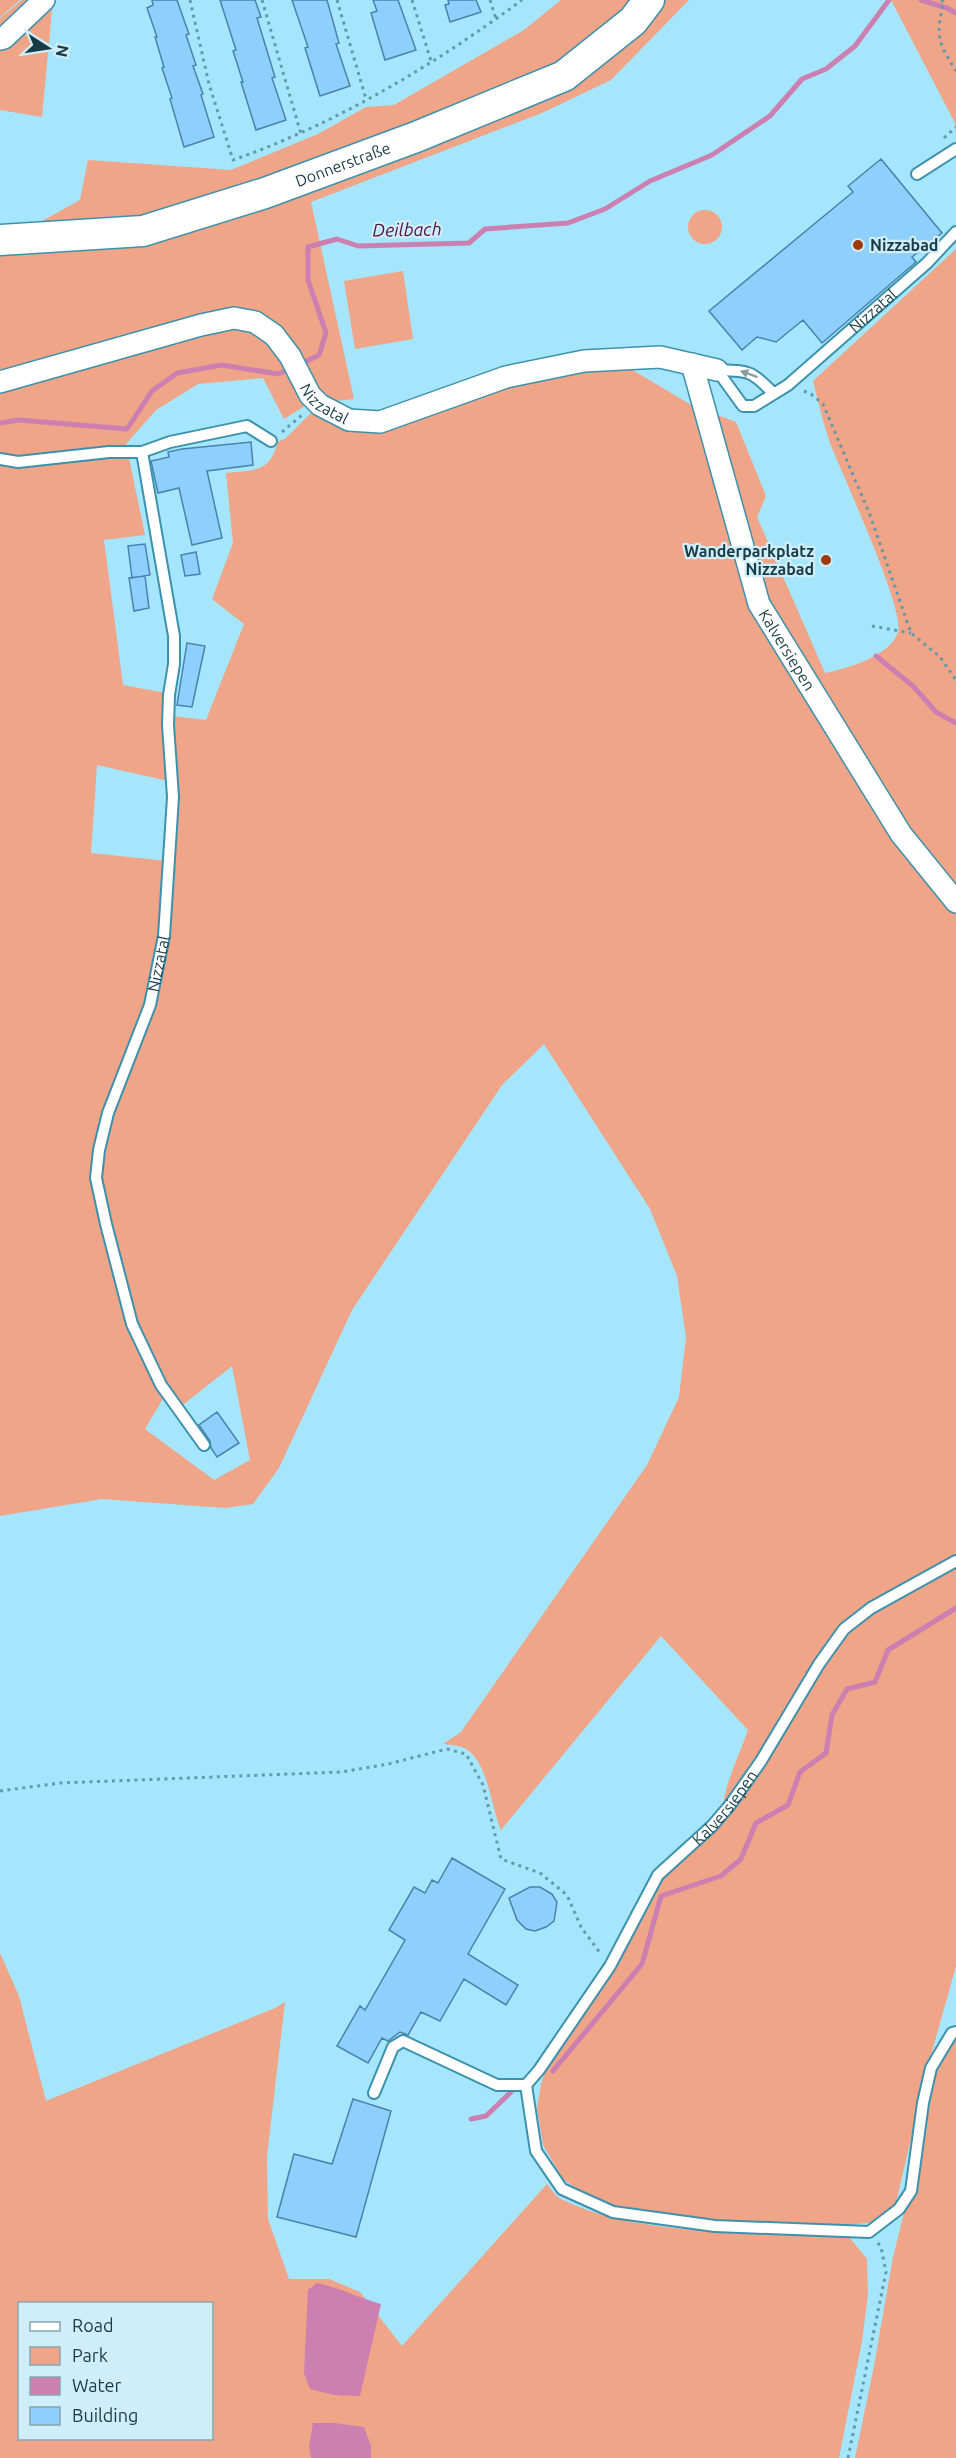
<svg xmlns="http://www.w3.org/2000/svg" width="956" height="2458" viewBox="0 0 956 2458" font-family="Ubuntu,sans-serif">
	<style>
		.green { fill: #f0a488; fill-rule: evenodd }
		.water { fill: #cc7fb1 }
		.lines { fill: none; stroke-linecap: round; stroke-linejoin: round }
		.stream { stroke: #cc7fb1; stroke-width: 5 }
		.building { fill: #8fcffc; stroke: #4783ad; stroke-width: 1.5 }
		.service-casing { stroke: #3c92ac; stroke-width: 14 }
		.minor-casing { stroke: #3c92ac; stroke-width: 24 }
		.secondary-casing { stroke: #3c92ac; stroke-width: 33 }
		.path { stroke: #6599aa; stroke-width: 3; stroke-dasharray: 3 4.5; stroke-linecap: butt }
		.service { stroke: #fff; stroke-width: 10 }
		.minor { stroke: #fff; stroke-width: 21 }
		.secondary { stroke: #fff; stroke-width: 30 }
		.oneway { fill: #8c9da2 }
		.poi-dot { fill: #9e3909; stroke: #cfeef9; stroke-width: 2 }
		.labels { text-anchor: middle; stroke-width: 4.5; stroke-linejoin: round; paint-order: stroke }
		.street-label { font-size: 16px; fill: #183b46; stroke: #cfeef9 }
		.poi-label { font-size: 16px; font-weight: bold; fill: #183b46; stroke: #cfeef9; text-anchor: start }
		.water-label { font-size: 18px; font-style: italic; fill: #530e41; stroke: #cfeef9 }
	</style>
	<rect width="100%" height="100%" fill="#a5e6fc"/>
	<path class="green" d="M0 0H20L0 17Z
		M22 0H53L42 117 0 110V18Z
		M561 0H689L611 80 542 113 311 202 354 399 308 404 284 419 263 378 198 384 156 410 126 444 145 535 104 540 123 685 166 693 168 781 97 765 91 853 167 861C163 905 162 963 148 1005 129 1063 95 1116 93 1178 92 1200 100 1219 106 1240 121 1297 135 1345 164 1397L145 1429 214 1480 250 1460 232 1366 179 1408 162 1383 133 1321 100 1182 101 1151 109 1114 153 1004 165 936 176 794 172 716 206 720 244 624 212 599 233 543 226 473C255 470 269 473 278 442L286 438 315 409 348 424 379 426 514 380 588 367 624 365 693 406 736 422 766 496 757 517 825 673C846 669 891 656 898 632 905 609 842 474 830 443 823 423 818 401 813 381L956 249V1966L928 2066 895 2207 877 2222 838 2226 792 2222 717 2221 613 2205 584 2194 563 2179 543 2145 537 2108 541 2084 549 2059 613 1967 660 1877 733 1808 796 1712 821 1667 849 1631 841 1624 762 1749 723 1805C727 1778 739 1756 748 1730L661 1636 501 1830C491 1807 488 1762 466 1749 460 1745 451 1745 443 1744L461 1732 647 1465 679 1397 686 1337 677 1276 650 1209 544 1044 502 1085 352 1310 279 1468 253 1504 225 1508 102 1499 0 1516V233L24 231 80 200 88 160 231 170 318 134 366 107 394 105 524 30Z
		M891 0H956V135L955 123Z
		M688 227a17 17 0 1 1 34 0a17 17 0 1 1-34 0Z
		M403 271 413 339 355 349 344 281Z
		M0 1953 19 1996 46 2101 275 2008 285 2002 267 2156 268 2219 289 2279H329L360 2292 402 2346 547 2184C551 2189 556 2197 563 2200 643 2239 762 2230 850 2238L867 2259 868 2295 862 2341 839 2458H0ZM20 2304H212V2438H20Z
		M956 2039V2458H855L874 2366 893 2257 903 2217 913 2190 935 2070 945 2051Z"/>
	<path class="water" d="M317 2283C340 2288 359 2298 381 2304L360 2396 334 2395 310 2389 304 2373 308 2290Z
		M313 2423H334L364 2427 371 2446V2458H311L309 2446Z"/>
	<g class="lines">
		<path class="stream" d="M921 0 947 8 956 13
			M299 365 319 355 326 333 308 280V247L337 239 358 246 469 243 485 229 568 223 605 209 650 181 712 155 770 116 802 79 826 69 855 46 889 0
			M0 423 19 420 127 429 152 391 177 373 222 365 278 374 290 369
			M876 656 913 686 936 712 956 723
			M553 2071 642 1964 661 1896 721 1876 741 1859 756 1823 788 1805 800 1772 826 1753 832 1715 847 1689 875 1682 888 1650 956 1608
			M471 2119 486 2116 511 2092"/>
	</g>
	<path class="building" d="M152 0H177L189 34 186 35 196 65 193 66 203 94 201 95 214 137 184 147 170 99 172 98 162 68 164 67 155 37H157L147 8 153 5Z
		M220 0H255L261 17 257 18 275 77 272 78 286 120 256 130 241 82H243L233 51 236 50Z
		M292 0H327L339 43 336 44 350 86 320 96 305 48 308 47Z
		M373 0H398L416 50 385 60 371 13 377 11Z
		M448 0H476L481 12 450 22 445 5 449 4Z
		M881 159 942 233 912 257 916 262 822 343 803 320 776 342 757 337 742 350 709 311 853 192 848 186Z
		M251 442 253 465 207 471 222 538 192 545 179 488 158 493 151 461 169 457 168 452 182 449Z
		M145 544 150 575 132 578 128 546Z
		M196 552 200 574 185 576 181 555Z
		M145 576 149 608 134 611 129 578Z
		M187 643 205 646 192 707 177 705Z
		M217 1412 239 1443 217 1457 211 1448 210 1441 199 1425Z
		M452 1858 505 1889 468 1954 518 1985 506 2005 464 1979 440 2021 421 2012 408 2035 400 2032 388 2041 382 2038 368 2063 337 2046 360 2006 365 2010 405 1940 389 1930 414 1887 425 1893 432 1880 438 1883Z
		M530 1887H540L552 1894 557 1902 554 1921 546 1927 535 1931 526 1929 517 1920 509 1898Z
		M353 2099 391 2111 356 2237 277 2217 294 2154 332 2164Z"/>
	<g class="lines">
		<g class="service-casing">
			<g id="service">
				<path d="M917 174 956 149"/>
				<path id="s1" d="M717 370 743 406H754L788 385 927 263 956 232"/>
				<path d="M717 370C749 371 751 370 773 393"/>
				<path d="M0 459 18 462 109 452H142"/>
				<path id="s2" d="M204 1445 161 1385 132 1324 106 1224 96 1178 99 1150 108 1113 150 1005 164 936 173 797 168 725 169 695 174 664V636L142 452 170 442 247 426 271 441"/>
				<path d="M526 2085 536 2151 562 2189 613 2212 715 2226 869 2232 899 2209 911 2191 923 2103 931 2068 952 2033 956 2032"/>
				<path id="s3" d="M374 2093 393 2047 403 2041 497 2085H526L539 2070 610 1966 658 1875 712 1826 730 1805 761 1761 819 1664 844 1629 871 1608 956 1561"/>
			</g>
		</g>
		<g class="minor-casing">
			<g id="minor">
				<path d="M0 39 4 38 44 0"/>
				<path id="s4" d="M692 364 759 604 901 834 956 902"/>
				<path id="s5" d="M0 382 201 325 234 318 255 322 274 335 290 356 310 395 320 405 349 420 380 422 506 377 584 361 660 357 717 370"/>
			</g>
		</g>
		<g class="secondary-casing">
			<g id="secondary">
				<path id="s6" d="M0 240 143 231 265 193 416 137 564 76 633 21 649 0"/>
			</g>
		</g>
		<path class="path" d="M190 0 209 84 233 160C336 124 434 65 522 0
			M262 0 301 134
			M337 0 366 99
			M412 0 431 61
			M490 0 496 19
			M941 0 944 2C935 35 938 43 956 71
			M944 138 956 127
			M804 391 811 394 823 404 870 515 911 633 940 657 956 680
			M282 432 302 415
			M872 626 911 633
			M0 1791 60 1783 341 1772 388 1764 447 1749 466 1754 483 1785 501 1859 540 1873 567 1895 581 1927 600 1953
			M848 2458 886 2272 881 2247 878 2243"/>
		<use href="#service" class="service"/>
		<use href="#minor" class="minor"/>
		<use href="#secondary" class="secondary"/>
	</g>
	<defs><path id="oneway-solid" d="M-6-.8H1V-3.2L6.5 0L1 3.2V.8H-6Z" transform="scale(1.5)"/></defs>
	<use class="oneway" href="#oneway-solid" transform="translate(749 374) rotate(-160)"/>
	<g class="poi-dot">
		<circle cx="858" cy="245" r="6"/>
		<circle cx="826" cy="560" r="6"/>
	</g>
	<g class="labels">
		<g class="street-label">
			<text dy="6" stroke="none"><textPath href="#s6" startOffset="354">Donnerstraße</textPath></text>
			<text dy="6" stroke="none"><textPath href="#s1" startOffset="208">Nizzatal</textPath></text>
			<text dy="6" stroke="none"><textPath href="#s5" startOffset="374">Nizzatal</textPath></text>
			<text dy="6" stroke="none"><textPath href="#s4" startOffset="303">Kalversiepen</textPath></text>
			<text dy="6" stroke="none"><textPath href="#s2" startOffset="516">Nizzatal</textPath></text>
			<text dy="6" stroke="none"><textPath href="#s3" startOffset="538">Kalversiepen</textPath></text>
		</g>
		<g class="poi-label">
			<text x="870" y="251">Nizzabad</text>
			<text x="814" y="557" text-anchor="end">Wanderparkplatz<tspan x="814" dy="18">Nizzabad</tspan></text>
		</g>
		<g class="water-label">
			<text transform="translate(407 230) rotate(-1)" y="6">Deilbach</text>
		</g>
	</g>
	<rect x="18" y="2302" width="195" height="138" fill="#cfeef9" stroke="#86a6b1" stroke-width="1.5"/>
	<rect x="30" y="2322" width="30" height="9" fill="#ffffff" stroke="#86a6b1" stroke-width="1.5"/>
	<text x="72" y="2332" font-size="18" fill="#183b46">Road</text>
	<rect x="30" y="2347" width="30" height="18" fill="#f0a488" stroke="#86a6b1" stroke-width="1.5"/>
	<text x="72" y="2362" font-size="18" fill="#183b46">Park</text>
	<rect x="30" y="2377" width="30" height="18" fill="#cc7fb1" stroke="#86a6b1" stroke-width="1.5"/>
	<text x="72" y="2392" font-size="18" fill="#183b46">Water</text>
	<rect x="30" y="2407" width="30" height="18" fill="#8fcffc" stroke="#86a6b1" stroke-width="1.5"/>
	<text x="72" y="2422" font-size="18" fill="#183b46">Building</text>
	<g transform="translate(48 48) rotate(102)" stroke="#cfeef9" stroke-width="4.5" paint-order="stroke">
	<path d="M0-4.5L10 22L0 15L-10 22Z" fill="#183b46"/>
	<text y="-9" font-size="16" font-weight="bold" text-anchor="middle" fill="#183b46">N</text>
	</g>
</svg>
